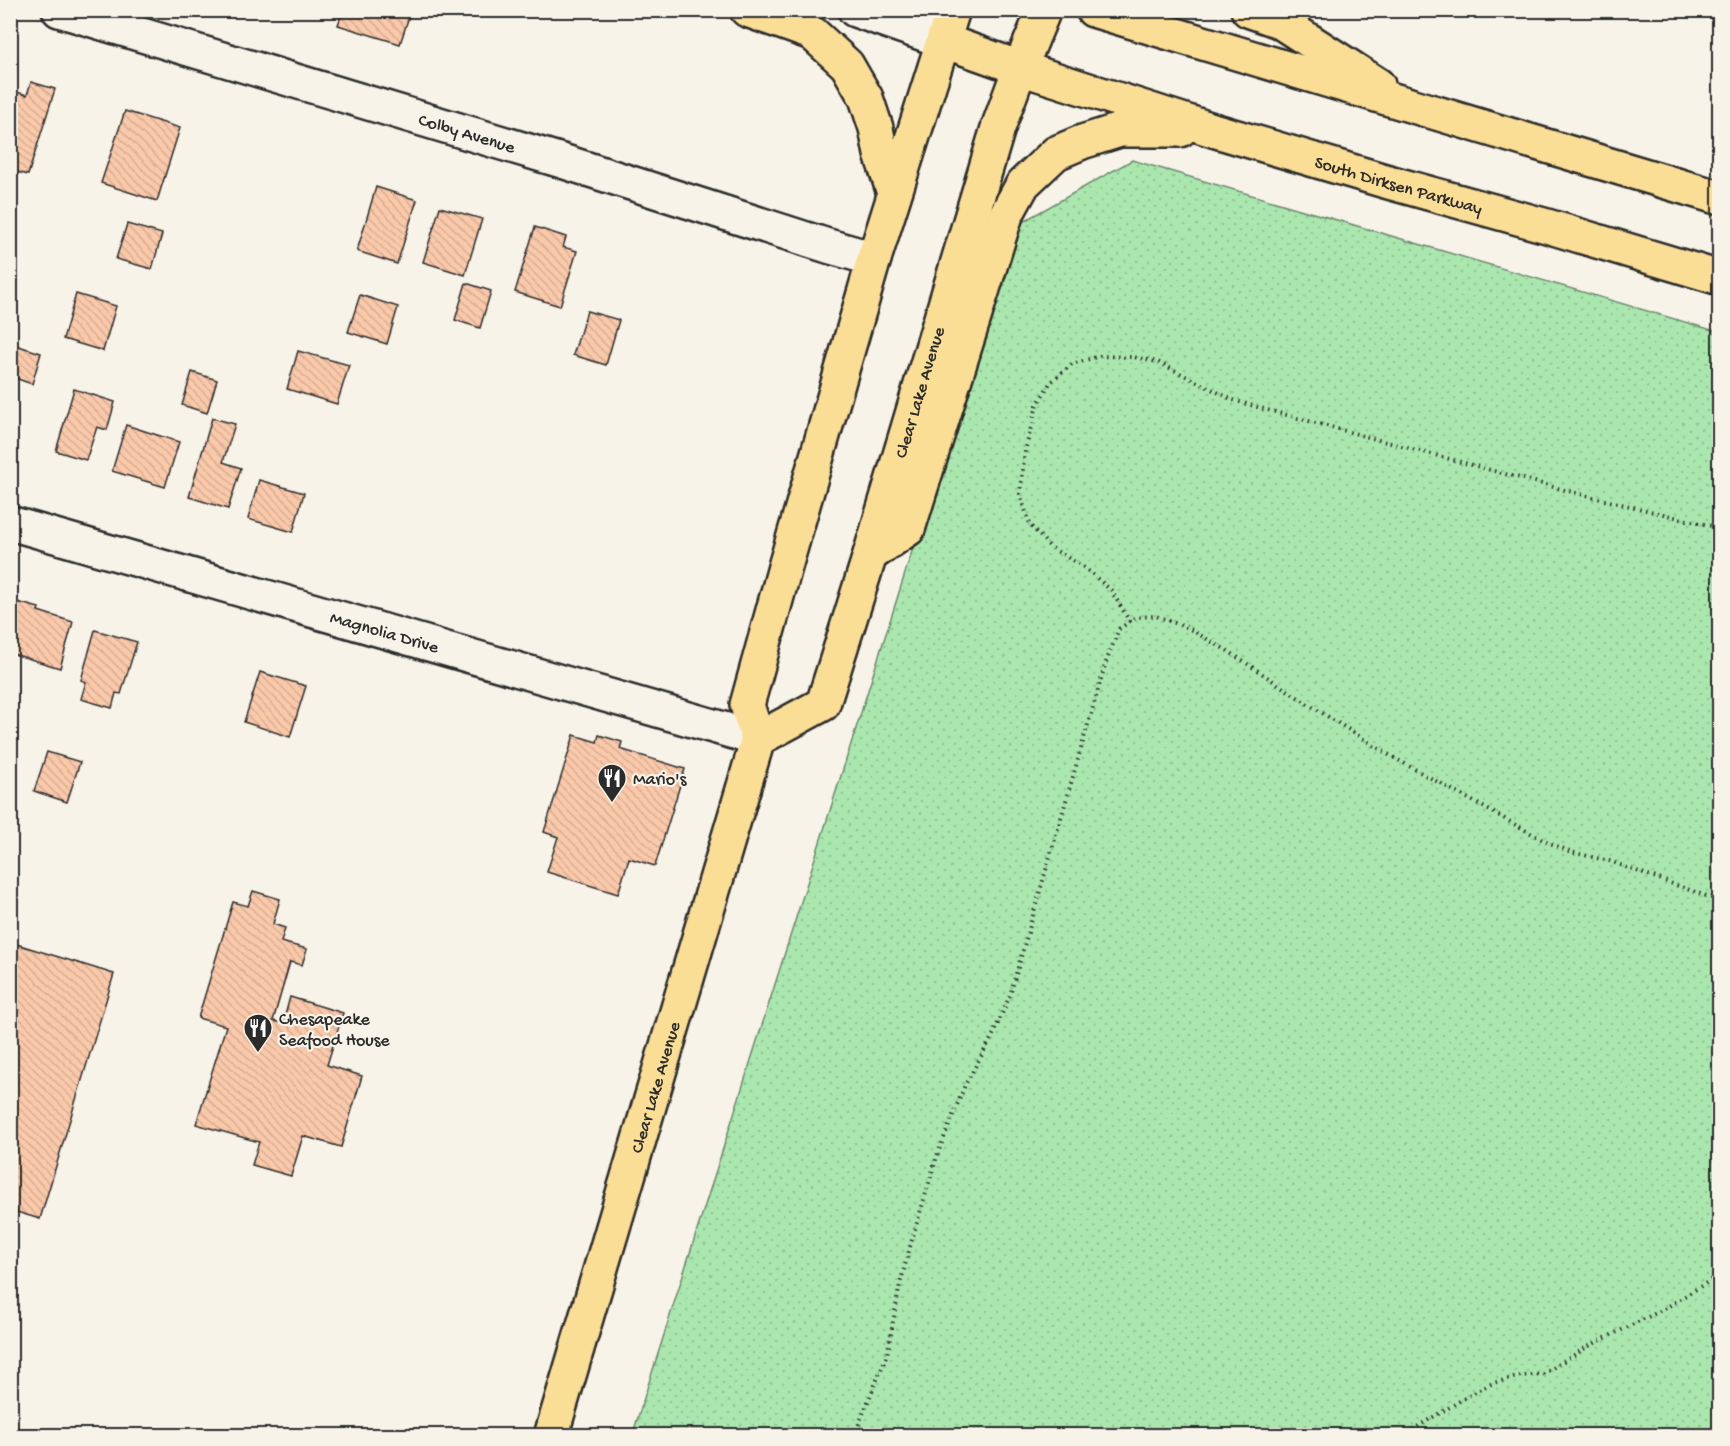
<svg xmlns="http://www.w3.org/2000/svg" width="1730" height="1446" viewBox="0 0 1730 1446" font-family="'Gochi Hand',sans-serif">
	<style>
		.grass { fill: url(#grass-dots); stroke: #6a896c; stroke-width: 1.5 }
		.building { fill: url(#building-back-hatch); stroke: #2b2b2b; stroke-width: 1.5 }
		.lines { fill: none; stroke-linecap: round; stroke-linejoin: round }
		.street-casing { stroke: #2b2b2b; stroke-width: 38 }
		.secondary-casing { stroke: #2b2b2b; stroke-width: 38 }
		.primary-casing { stroke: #2b2b2b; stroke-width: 38 }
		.path { stroke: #2b2b2b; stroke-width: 4; stroke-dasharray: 1.5 4.5; stroke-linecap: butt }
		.street { stroke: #f7f3e8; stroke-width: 33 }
		.secondary { stroke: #f7f3e8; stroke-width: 33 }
		.primary { stroke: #fbde96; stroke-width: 33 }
		.labels { text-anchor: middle; stroke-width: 4.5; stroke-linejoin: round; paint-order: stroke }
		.street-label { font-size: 18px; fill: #2b2b2b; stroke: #f7f3e8 }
		.poi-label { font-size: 18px; fill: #2b2b2b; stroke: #f7f3e8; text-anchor: start }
	</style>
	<defs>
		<pattern id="grass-dots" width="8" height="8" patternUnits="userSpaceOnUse" patternTransform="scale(1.5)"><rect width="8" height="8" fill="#aae7ae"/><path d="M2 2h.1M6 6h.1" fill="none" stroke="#92c696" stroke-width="1.8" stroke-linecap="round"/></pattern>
		<pattern id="building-back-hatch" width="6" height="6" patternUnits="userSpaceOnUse" patternTransform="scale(1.5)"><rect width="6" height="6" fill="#fac9aa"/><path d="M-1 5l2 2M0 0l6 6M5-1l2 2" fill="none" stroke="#d6ad92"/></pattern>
	</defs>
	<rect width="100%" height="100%" fill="#f7f3e8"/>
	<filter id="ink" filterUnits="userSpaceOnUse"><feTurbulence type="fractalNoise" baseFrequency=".0167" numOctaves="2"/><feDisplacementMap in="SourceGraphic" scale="12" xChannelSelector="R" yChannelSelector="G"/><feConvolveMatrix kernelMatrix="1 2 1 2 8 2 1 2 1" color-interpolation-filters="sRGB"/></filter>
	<g filter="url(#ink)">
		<path class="grass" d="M1132 160 1719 332V1435L632 1436 1015 226Z"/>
		<path class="building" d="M343 10H411L400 44 338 25Z
			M31 82 55 89 28 175 10 170V90L27 95Z
			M125 111 180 128 157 201 101 183Z
			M376 187 417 200 397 264 357 251Z
			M440 207 482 219 465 275 423 262Z
			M127 224 162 234 152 269 116 259Z
			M535 227 566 237 563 247 577 251 560 306 515 292Z
			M466 283 491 291 480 328 455 320Z
			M76 294 116 306 103 351 63 339Z
			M360 295 398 307 387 344 348 332Z
			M587 311 619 320 606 365 573 355Z
			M12 344 41 353 32 384 15 378 10 395V349Z
			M298 351 349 365 337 404 287 389Z
			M192 372 217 380 207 413 182 405Z
			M74 389 115 402 107 430 97 427 86 460 56 451Z
			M212 418 235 424 223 462 241 468 228 509 189 497Z
			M126 425 179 442 165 487 112 471Z
			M259 480 304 493 293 532 248 519Z
			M10 600 39 608 38 611 73 622 60 668 10 653Z
			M95 630 137 642 121 694 116 693 112 708 81 699 86 682 81 680Z
			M260 672 306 686 290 737 244 722Z
			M574 735 597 742 599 735 622 742 620 749 685 769 655 866 629 858 618 894 547 872 558 837 544 832Z
			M47 752 80 762 67 802 34 791Z
			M253 891 280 899 273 924 285 928 281 942 307 949 302 965 290 962 273 1021 283 1023 290 997 343 1013 327 1065 362 1076 341 1147 303 1136 291 1176 252 1165 259 1142 196 1124 226 1026 198 1018 233 902 248 906Z
			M10 942 114 974 40 1219 10 1210Z"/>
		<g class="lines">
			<g class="street-casing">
				<g id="street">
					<path id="s1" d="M59 10 562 161 828 246 874 259"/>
					<path id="s2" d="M10 523 758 739"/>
				</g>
			</g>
			<g class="secondary-casing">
				<path id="secondary" d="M855 10 944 41"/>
			</g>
			<g class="primary-casing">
				<g id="primary">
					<path d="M747 10 812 33 847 65 866 98 876 128 881 154 894 193"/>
					<path d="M1093 10 1720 198"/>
					<path d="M1248 10 1279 21 1378 85"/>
					<path id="s3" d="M944 41 1020 68 1213 130 1385 181 1547 226 1720 278"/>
					<path d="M870 555 908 529 1006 215 1023 184 1056 153 1082 142 1120 130H1180"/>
					<path id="s4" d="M758 739 823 704 870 555 998 128 1020 68 1044 10"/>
					<path id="s5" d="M551 1436 758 739 747 705 785 567 874 259 953 10"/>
				</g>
			</g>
			<path class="path" d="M1130 622 1111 590 1085 568 1050 547 1030 525 1020 494 1025 451 1037 405 1050 383 1072 364 1100 356 1133 357 1158 362 1233 400 1264 409 1572 492 1720 528
				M854 1436 887 1355 900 1284 913 1236 938 1153 965 1085 993 1035 1010 995 1106 662 1119 629 1136 617 1156 616 1186 627 1228 651 1308 704 1389 755 1543 840 1571 852 1609 861 1720 901
				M1402 1436 1468 1396 1493 1383 1521 1376 1543 1374 1587 1347 1664 1309 1706 1283 1720 1273"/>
			<use href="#street" class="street"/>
			<use href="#secondary" class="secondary"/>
			<use href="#primary" class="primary"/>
		</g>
	</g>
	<defs>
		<g id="restaurant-pin" transform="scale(1.5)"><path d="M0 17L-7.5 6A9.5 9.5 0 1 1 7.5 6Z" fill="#2b2b2b" stroke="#f7f3e8"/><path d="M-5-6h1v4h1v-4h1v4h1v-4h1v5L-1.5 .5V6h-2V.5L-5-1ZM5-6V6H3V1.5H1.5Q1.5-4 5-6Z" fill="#fff"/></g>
	</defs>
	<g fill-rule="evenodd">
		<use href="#restaurant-pin" x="612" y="778"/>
		<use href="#restaurant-pin" x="258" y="1028"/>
	</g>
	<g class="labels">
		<g class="street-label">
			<text dy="6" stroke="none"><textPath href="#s1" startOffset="426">Colby Avenue</textPath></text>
			<text dy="6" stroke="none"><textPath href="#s3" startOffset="477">South Dirksen Parkway</textPath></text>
			<text dy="6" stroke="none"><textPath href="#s4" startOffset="400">Clear Lake Avenue</textPath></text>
			<text dy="6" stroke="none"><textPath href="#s2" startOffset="390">Magnolia Drive</textPath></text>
			<text dy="6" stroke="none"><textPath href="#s5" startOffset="364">Clear Lake Avenue</textPath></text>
		</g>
		<g class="poi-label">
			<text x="633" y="784">Mario's</text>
			<text x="279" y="1024">Chesapeake<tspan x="279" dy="21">Seafood House</tspan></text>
		</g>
	</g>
	<rect width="1730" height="1446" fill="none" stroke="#f7f3e8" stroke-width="36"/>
	<rect x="18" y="18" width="1694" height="1410" fill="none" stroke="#2b2b2b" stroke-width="2" filter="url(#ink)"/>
</svg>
